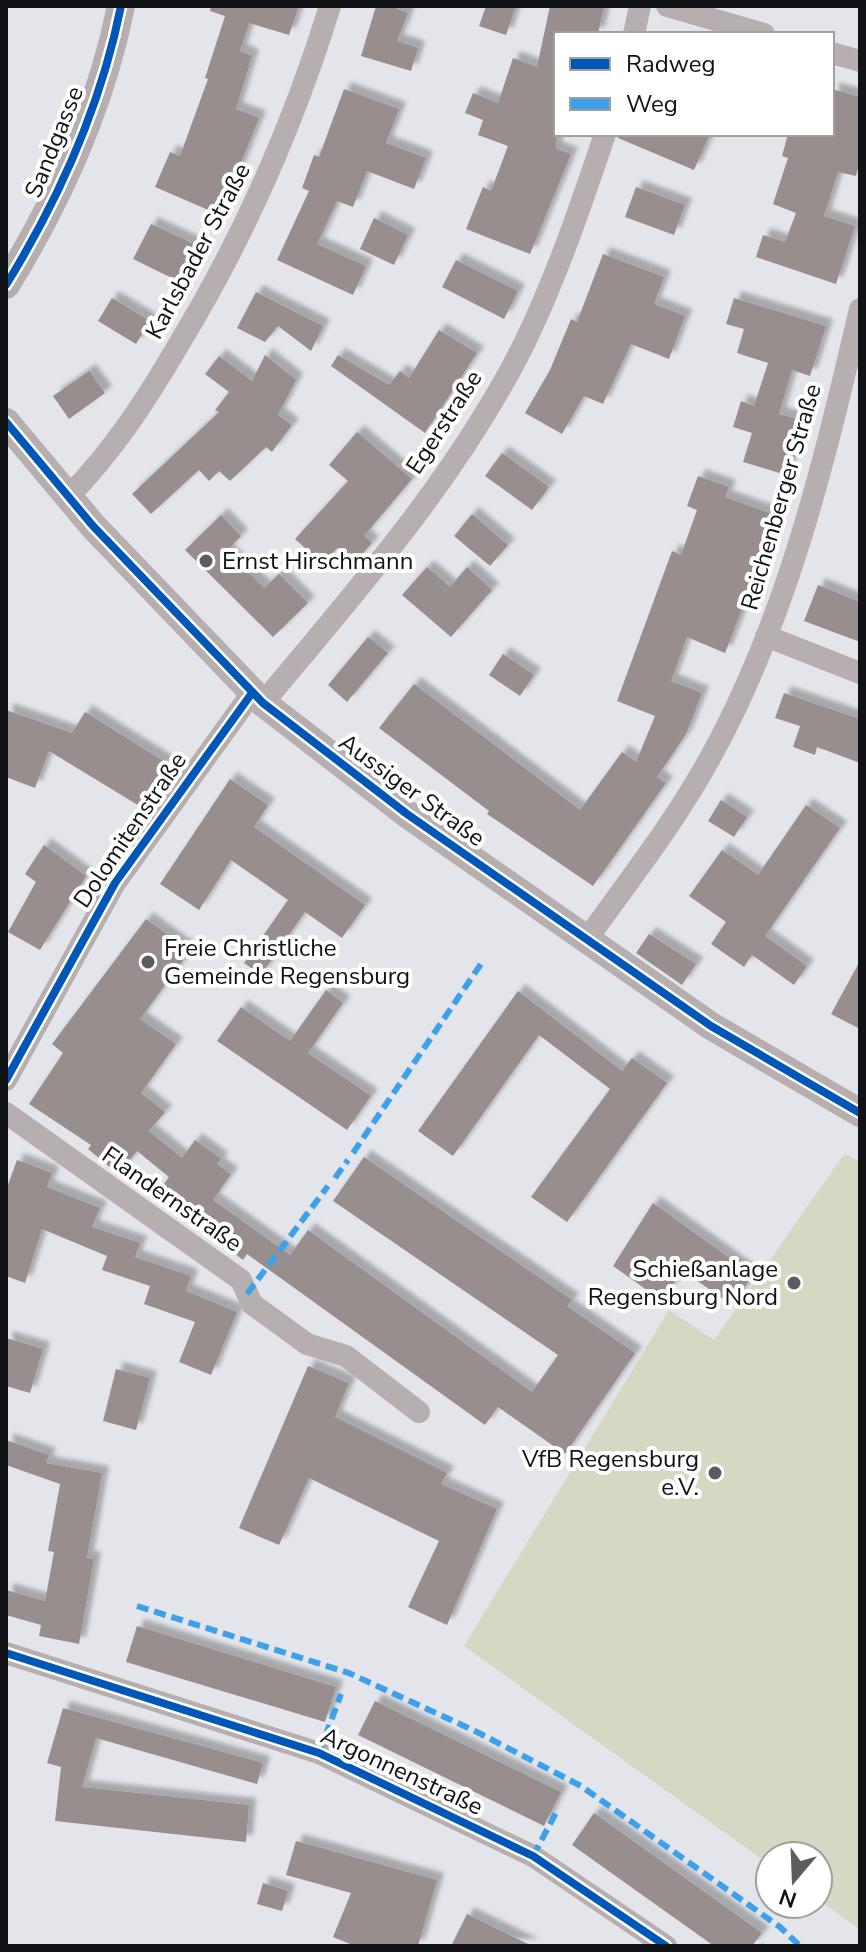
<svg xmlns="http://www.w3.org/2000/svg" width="866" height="1952" viewBox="0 0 866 1952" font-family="'Nunito Sans',sans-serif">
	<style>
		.green { fill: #d5d9c3 }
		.building { fill: #978e8d; filter: url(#shadow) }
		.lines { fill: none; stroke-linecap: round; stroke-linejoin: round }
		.minor { stroke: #b6aeaf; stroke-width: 22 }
		.tertiary { stroke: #b6aeaf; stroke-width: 28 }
		.quiet { stroke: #3da1ea; stroke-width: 6; stroke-dasharray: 12 6; stroke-linecap: butt }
		.cycleway-casing { stroke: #fff; stroke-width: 13 }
		.cycleway { stroke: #0057b8; stroke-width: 8 }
		.poi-dot { fill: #5b5c60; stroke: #fff; stroke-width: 3 }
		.labels { text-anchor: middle; stroke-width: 8; stroke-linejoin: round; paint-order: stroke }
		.street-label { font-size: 24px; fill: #111215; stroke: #fff }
		.poi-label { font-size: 24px; fill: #111215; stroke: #fff; text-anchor: start }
	</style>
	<defs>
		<filter id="shadow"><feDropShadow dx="7" dy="-7" stdDeviation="2" flood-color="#0004"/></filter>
	</defs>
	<rect width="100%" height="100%" fill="#e4e5eb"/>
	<path class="green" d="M844 1154 860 1161V1930L818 1899V1856H770V1865L464 1646 669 1310 714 1340Z"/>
	<path class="building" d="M211 6H299L289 35 249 23 240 51 252 56 236 109 259 118 220 215 155 187 170 152 180 156 208 79 205 78 225 16 210 11Z
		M376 6H390L408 13 397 41 418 48 411 71 361 56Z
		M486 6H516L506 35 479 26Z
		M550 6H604L598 34H556V149L571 154 530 254 466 229 483 187 491 191 508 146 478 135 483 120 465 113 473 93 498 103 513 58 537 67Z
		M344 89 399 109 386 143 426 158 414 189 367 171 353 207 337 201 317 244 366 266 353 295 277 260 309 191 302 188 314 155 319 157Z
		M832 89 860 97V161L856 176 838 172 824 216 855 226 836 284 756 257 763 235 785 242 796 213 773 204 788 158 782 156 788 134H832Z
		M619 134H710L694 170 618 138Z
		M636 187 685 205 674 235 625 217Z
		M374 218 408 235 394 265 360 249Z
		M151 224 196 245 178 281 133 259Z
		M603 254 664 277 654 304 685 316 669 359 631 344 603 404 584 396 562 434 525 413 550 370 571 319 577 322Z
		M456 260 518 291 504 319 442 287Z
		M256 292 323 326 311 351 278 326 265 342 237 328Z
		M112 298 150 321 136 344 98 321Z
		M734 298 826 326 810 376 792 370 779 414 803 421 786 475 743 462 752 433 733 427 741 401 754 406 768 363 737 353 744 329 726 324Z
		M439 330 477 353 425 433 331 366 338 355 389 385 400 371 409 378Z
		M265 355 296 380 278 415 292 425 272 452 266 447 230 481 219 471 209 481 199 470 151 514 132 494 219 412 215 410 229 392 205 374 219 356 252 381Z
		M89 371 105 393 69 419 53 396Z
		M357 432 412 479 364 536 372 543 354 563 337 548 323 564 295 539 348 481 329 465Z
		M502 453 549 487 532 510 485 476Z
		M698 476 729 487 725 497 778 516 725 653 687 637 671 681 702 693 686 734 657 777 666 783 593 886 487 814 489 811 379 728 414 684 580 810 622 752 636 762 655 716 617 701 672 551 681 555 697 510 687 506Z
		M472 514 508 545 490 566 454 536Z
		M221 515 241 536 227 551 264 588 279 574 308 603 273 637 185 550Z
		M427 567 450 587 467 567 492 590 451 637 402 595Z
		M818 585 860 602V642L804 621Z
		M368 637 388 653 347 702 328 685Z
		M503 654 534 675 520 696 489 675Z
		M784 693 860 719V763L817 747 815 755 793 747 800 726 775 718Z
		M6 710 72 733 85 712 173 767 146 810 49 751 35 788 6 777Z
		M230 779 268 805 254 827 365 905 342 938 305 912 261 975 244 963 288 900 231 860 199 910 160 884Z
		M721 800 747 817 734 837 708 821Z
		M806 805 840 828 765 936 807 966 794 985 752 955 744 967 711 944 726 922 689 896 722 850 758 875Z
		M44 845 86 876 40 950 8 932 36 882 25 874Z
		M146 919 190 951 140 1019 176 1044 141 1093 165 1112 149 1131 182 1158 195 1140 221 1159 217 1164 231 1174 213 1200 290 1255 308 1230 532 1392 558 1355 333 1201 364 1157 572 1300 567 1306 635 1353 565 1454 498 1407 485 1425 247 1254 243 1260 156 1195 169 1177 137 1151 118 1174 88 1149 91 1145 29 1104 63 1053 52 1044Z
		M649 934 696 964 682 985 636 953Z
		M860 961V1029L831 1014Z
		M326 990 343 1003 308 1053 371 1096 347 1130 217 1041 241 1007 290 1041Z
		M518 991 622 1071 632 1058 667 1083 567 1222 531 1197 610 1089 539 1035 453 1156 418 1131Z
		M17 1160 52 1173 47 1187 100 1208 92 1227 140 1243 135 1257 191 1276 186 1291 237 1312 211 1375 179 1362 195 1322 144 1304 150 1286 102 1270 107 1256 42 1229 25 1283 6 1276V1190Z
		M653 1203 753 1275 732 1305 683 1271 661 1300 613 1266Z
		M6 1338 43 1349 30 1393 6 1386Z
		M308 1366 349 1383 335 1417 447 1473 441 1484 497 1509 447 1625 408 1607 439 1541 309 1478 279 1545 239 1528Z
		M116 1369 150 1378 136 1430 103 1421Z
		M6 1440 49 1455 46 1463 102 1473 87 1558 94 1559 79 1644 39 1636 41 1625 6 1615V1590L45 1601 54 1552 48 1551 60 1484 6 1465Z
		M137 1626 336 1687 325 1722 126 1662Z
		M375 1701 561 1792 544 1826 358 1735Z
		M63 1708 263 1763 257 1784 96 1738 82 1787 249 1805 246 1842 55 1821 61 1767 47 1763Z
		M594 1813 762 1933 752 1946H714L572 1845Z
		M296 1841 437 1880 418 1946H355L333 1937 351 1893 286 1875Z
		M263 1883 288 1891 282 1911 257 1904Z
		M467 1914 532 1946H451Z"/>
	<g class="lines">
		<path class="minor" d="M667 6 764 34
			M634 34 640 6
			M832 53 860 61
			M69 496C113 451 147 399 179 344 244 237 293 126 330 6
			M766 636 860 673
			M263 703C357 590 458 476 524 344 557 276 581 205 605 134
			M587 939C629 880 675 822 710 758 787 619 824 463 860 309
			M6 1080 115 883 252 693
			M6 1113 241 1280 252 1304 307 1344 346 1356 419 1412
			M6 1653 319 1753 533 1856 666 1946"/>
		<path class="tertiary" d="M6 285C59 199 101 106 121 6
			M6 422 93 526 263 703 407 814 711 1026 860 1113"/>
		<path class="quiet" d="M353 1153 481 964
			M335 1178 348 1160
			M247 1294 328 1186
			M137 1606 349 1673 477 1732 581 1786 780 1927 800 1946
			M319 1753 341 1694
			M533 1856 558 1809
			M764 1946 765 1945"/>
		<g class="cycleway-casing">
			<path id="cycleway" d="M6 285C59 199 101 106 121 6
				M6 422 93 526 263 703 407 814 711 1026 860 1113
				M6 1080 115 883 252 693
				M6 1653 319 1753 533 1856 666 1946"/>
		</g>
		<use href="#cycleway" class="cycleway"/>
	</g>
	<g class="poi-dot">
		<circle cx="206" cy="561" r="8"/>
		<circle cx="148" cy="962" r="8"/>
		<circle cx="794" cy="1283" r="8"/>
		<circle cx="715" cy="1473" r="8"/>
	</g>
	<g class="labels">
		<g class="street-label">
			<text transform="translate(54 142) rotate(-68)" y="8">Sandgasse</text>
			<text transform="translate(198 251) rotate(-62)" y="8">Karlsbader Straße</text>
			<text transform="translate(444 422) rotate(-57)" y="8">Egerstraße</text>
			<text transform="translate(781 497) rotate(-74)" y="8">Reichenberger Straße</text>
			<text transform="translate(412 790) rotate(36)" y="8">Aussiger Straße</text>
			<text transform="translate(130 830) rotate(-56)" y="8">Dolomitenstraße</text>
			<text transform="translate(172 1199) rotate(35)" y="8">Flandernstraße</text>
			<text transform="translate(402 1771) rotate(25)" y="8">Argonnenstraße</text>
		</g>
		<g class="poi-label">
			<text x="222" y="569">Ernst Hirschmann</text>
			<text x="164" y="956">Freie Christliche<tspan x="164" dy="28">Gemeinde Regensburg</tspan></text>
			<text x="778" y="1277" text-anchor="end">Schießanlage<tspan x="778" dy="28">Regensburg Nord</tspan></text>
			<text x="699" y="1467" text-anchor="end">VfB Regensburg<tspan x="699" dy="28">e.V.</tspan></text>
		</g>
	</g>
	<rect width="866" height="1952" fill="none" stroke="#111215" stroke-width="16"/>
	<rect x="554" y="32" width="280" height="104" fill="#ffffff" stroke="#a0a0a1" stroke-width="2"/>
	<rect x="570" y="58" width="40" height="12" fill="#0057b8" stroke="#a0a0a1" stroke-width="2"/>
	<text x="626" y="72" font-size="24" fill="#111215">Radweg</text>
	<rect x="570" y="98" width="40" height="12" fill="#3da1ea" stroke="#a0a0a1" stroke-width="2"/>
	<text x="626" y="112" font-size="24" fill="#111215">Weg</text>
	<g transform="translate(794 1880) rotate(199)"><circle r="38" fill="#ffffff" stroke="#a0a0a1" stroke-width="2"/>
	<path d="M0-6L14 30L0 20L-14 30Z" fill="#5b5c60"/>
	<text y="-12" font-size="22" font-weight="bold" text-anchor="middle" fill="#111215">N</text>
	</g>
</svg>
